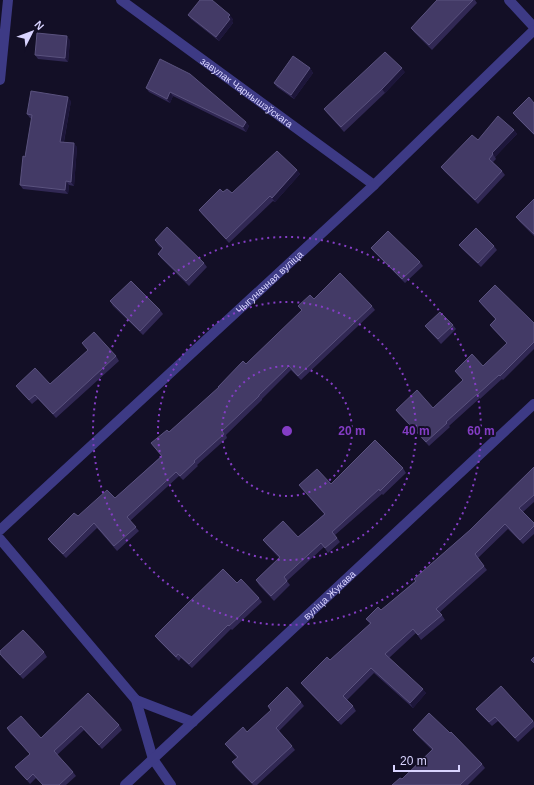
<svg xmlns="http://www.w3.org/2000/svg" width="534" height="785" viewBox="0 0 534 785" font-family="Arial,sans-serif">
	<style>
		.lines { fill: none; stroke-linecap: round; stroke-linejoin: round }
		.minor { stroke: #3d3a85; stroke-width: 10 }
		.wall { fill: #312854 }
		.shaded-wall { fill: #1d163a }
		.building { fill: #433a66; stroke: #5a527e }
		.ring { fill: none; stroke: #843dc5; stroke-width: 2; stroke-dasharray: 2 4 }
		.labels { text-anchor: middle; stroke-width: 4; stroke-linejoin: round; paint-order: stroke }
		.street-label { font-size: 10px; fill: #d9d4ff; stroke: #130f26 }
		.centre { fill: #843dc5; stroke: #130f26; stroke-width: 2 }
		.ring-label { font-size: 12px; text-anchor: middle; font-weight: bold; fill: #843dc5; stroke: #130f26; stroke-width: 4; stroke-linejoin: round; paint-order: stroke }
	</style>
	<rect width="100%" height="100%" fill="#130f26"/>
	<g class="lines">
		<g class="minor">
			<path id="s1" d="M121 0 374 185"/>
			<path d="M509 0 534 27"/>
			<path d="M0 80 8 0"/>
			<path id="s2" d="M0 530 374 185 534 30"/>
			<path d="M0 539 136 700 153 759 171 785"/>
			<path d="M136 700 193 722"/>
			<path id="s3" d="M125 785 534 404"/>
		</g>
	</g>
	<path class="wall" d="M437 0H475L477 3 432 50 414 32 411 28Z
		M188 15 233 19 232 21 233 23 219 41 191 19Z
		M70 40 68 62 38 59 35 55Z
		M160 59 246 122 249 126 246 132 173 96 170 103 149 92 146 88Z
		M310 68 313 73 294 99 277 87 274 83Z
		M405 72 385 93 344 132 327 113 324 109Z
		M71 101 64 142 77 147 74 186 69 185 68 194 23 189 20 185 32 119 30 118 27 114Z
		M534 103V135L516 117 513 113Z
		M514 130 517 134 495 157 496 159 493 162 502 171 505 175 478 204 444 171 441 167 478 140Z
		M297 170 300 174 275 202 273 201 229 243 202 214 199 210 223 192 232 193Z
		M534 199V236L519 221 516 217Z
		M155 240 204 263 207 267 189 286 161 258 158 254 162 249 158 245Z
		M459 245 494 246 497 250 481 267 462 249Z
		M371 248 420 262 423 266 405 283 374 252Z
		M314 299 372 306 375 310 301 380 291 370 262 399V400L226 435 227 438 197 465 198 466 183 480 179 476 130 521 139 531 117 551 97 528 66 558 51 543 48 539 78 516 115 498 161 456 151 443 169 432 246 364 302 311 298 306Z
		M110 301 160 310 163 314 143 335 113 306Z
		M479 301 534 323V349L503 380 502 379 480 399V398L449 426 450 427 429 446 399 414 396 410 433 408 463 380 455 371 483 366 507 344 493 329 490 325 495 319 482 305Z
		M453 325 456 329 441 344 428 330 425 326Z
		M82 343 116 356 119 361 56 418 38 399 32 404 19 390 16 386 50 384 88 351Z
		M534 467V502L523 512 534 523V534L523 544 508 529 478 558 487 570 440 612 445 620 421 640 416 633 389 658 426 693 413 708 374 673 347 700 353 706 356 711 341 725 304 687 301 683 330 660 370 624 366 619 381 610 415 581 414 579 470 530Z
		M403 468 406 473 383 495 382 494 335 535 340 542 328 553 324 547 287 581 290 585 274 601 259 585 256 580 279 558 266 544 263 540 298 537 324 514 302 489 299 485 331 484Z
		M237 583 259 598 262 602 232 630 231 629 192 668 181 658 179 661 158 640 155 636Z
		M0 651 44 652 47 657 23 679 2 657 0 654Z
		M88 693 119 725 122 730 102 749 84 730 57 755 73 772 76 776 66 785H43L36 778 30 784 15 767 30 754 10 733 7 728 41 738Z
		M301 702 304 706 279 731 292 746 295 750 257 785H253L235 767 232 762 237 758 228 748 225 744 247 732 271 710 268 706Z
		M476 709 533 721 534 722V727L518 742 498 721 492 726 479 713Z
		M413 730 482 764 485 768 468 785H392L402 779 432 750 416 734Z"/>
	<path class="shaded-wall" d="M230 15 233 19 232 21 233 23 219 41 216 37Z
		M67 36 70 40 68 62 65 58Z
		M310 68 313 73 294 99 291 95Z
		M402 68 405 72 385 93 382 89Z
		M170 92 173 96 170 103 167 99Z
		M68 97 71 101 63 146 60 142Z
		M246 122 249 126 246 132 243 127Z
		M514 130 517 134 495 157 492 153Z
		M74 143 77 147 74 186 71 182Z
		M297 170 300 174 275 202 272 198Z
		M66 181 69 185 68 194 65 190Z
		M423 689 426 693 413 708 410 703Z"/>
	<path class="building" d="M200 0H212L230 15 228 17 230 19 216 37 188 15Z
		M437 0H473L429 45 411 28Z
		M37 33 67 36 65 58 35 55Z
		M385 52 402 68 382 89 341 127 324 109Z
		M293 56 310 68 291 95 274 83Z
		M160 59 190 74 246 122 243 127 170 92 167 99 146 88Z
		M31 91 68 97 60 142 74 143 71 182 66 181 65 190 20 185 23 156 25 157 32 115 27 114Z
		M529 97 534 103V134L513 113Z
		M498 116 514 130 492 153 493 154 489 159 502 171 475 200 441 167 472 135 478 140Z
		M277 151 297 170 272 198 270 196 226 239 199 210 220 189 223 192 227 189 232 193Z
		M534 199V234L516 217Z
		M167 227 204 263 186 281 158 254 163 248 155 240Z
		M476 228 494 246 478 263 459 245Z
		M388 231 420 262 402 279 371 248Z
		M340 273 372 306 298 376 289 366 259 395V396L222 431 224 434 194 461 195 462 180 476 176 472 127 517 136 527 114 546 94 523 63 554 48 539 74 513 78 516 107 490 115 498 162 456 151 443 167 430 169 432 219 387H218L243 361 246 364 302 310 298 306 310 295 314 299Z
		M131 281 160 310 140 331 110 301Z
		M495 285 534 323V342L500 376 499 375 477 395V394L446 422 447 423 426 442 396 410 417 390 433 408 463 380 455 371 472 354 483 366 507 343 490 325 496 319 479 301Z
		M440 312 453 325 438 339 425 326Z
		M94 332 116 356 53 414 35 395 29 400 16 386 35 368 50 384 88 350 82 343Z
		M375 440 403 468 380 491 379 489 332 532 337 538 325 548 321 543 284 577 287 581 271 596 256 580 280 557 263 540 283 521 298 537 325 514 299 485 317 469 331 484Z
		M534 467V495L519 508 534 523V526L520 540 505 524 475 554 484 566 436 609 442 615 418 635 413 629 385 654 423 689 410 703 371 668 343 696 353 706 338 721 301 683 327 657 330 660 371 623 366 619 378 607 381 610 416 581 414 579 470 530Z
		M223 569 237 583 241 579 259 598 229 626 228 625 189 664 178 654 176 657 155 636 189 602Z
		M23 630 44 652 20 675 0 654V651Z
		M534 657V663L531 660Z
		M501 686 533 721 515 738 495 717 489 722 476 709Z
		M287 687 301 702 276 728 292 746 252 783 232 762 238 757 225 744 243 727 247 732 271 710 268 706Z
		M88 693 119 725 99 745 81 726 54 751 73 772 59 785H43L33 774 27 780 15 767 30 754 7 728 21 716 41 738Z
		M429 713 450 733 451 732 482 764 460 785H392L400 778 402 779 433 749 413 730Z"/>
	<g class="ring">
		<circle cx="287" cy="431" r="65"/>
		<circle cx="287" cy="431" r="129"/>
		<circle cx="287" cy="431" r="194"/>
	</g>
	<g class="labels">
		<g class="street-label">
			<text dy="4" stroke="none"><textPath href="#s1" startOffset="156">завулак Чарнышэўскага</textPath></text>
			<text dy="4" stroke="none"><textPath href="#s2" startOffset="366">Чыгуначная вуліца</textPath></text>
			<text dy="4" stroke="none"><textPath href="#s3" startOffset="279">вуліца Жукава</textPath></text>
		</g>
	</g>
	<circle cx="287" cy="431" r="6" class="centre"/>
	<g class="ring-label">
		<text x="352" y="435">20 m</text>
		<text x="416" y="435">40 m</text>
		<text x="481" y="435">60 m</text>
	</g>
	<g transform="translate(32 32) rotate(48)" stroke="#130f26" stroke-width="3" paint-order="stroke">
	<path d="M0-3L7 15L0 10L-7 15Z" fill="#d9d4ff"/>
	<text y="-6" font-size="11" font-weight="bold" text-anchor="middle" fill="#d9d4ff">N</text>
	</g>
	<path d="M394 765v6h65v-6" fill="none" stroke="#d9d4ff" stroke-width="2"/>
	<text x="400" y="765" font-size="12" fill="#d9d4ff" stroke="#130f26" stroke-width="3" paint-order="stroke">20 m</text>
</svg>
